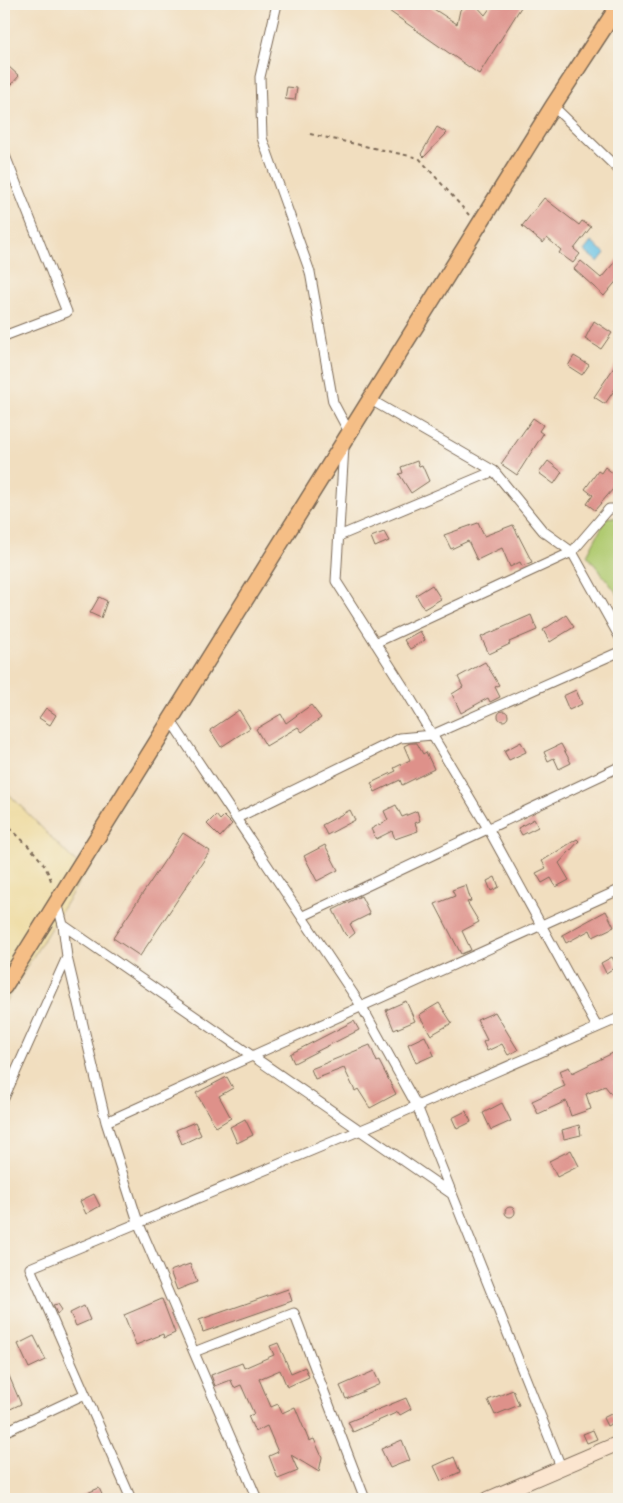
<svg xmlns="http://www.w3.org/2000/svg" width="623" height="1503" viewBox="0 0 623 1503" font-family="Delius,sans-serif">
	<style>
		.green { fill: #b0cb71; stroke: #767a48 }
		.sand { fill: #eeda9e; stroke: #94825e }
		.water { fill: #68c2e6; stroke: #527682 }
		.building { fill: #de918a }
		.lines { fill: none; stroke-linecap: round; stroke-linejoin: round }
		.minor-casing { stroke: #7b6956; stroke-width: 11 }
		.secondary-casing { stroke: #7b6956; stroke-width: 16 }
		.primary-casing { stroke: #7b6956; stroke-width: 18 }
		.path { stroke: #7b6956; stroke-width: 2; stroke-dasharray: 4 4; stroke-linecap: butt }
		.minor { stroke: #fff; stroke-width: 9 }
		.secondary { stroke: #fbe5cf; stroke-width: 14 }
		.primary { stroke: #f5be86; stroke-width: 15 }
	</style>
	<rect width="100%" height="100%" fill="#f7f3e8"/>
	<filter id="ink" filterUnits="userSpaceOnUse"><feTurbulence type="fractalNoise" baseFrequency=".02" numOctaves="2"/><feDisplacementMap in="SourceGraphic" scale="10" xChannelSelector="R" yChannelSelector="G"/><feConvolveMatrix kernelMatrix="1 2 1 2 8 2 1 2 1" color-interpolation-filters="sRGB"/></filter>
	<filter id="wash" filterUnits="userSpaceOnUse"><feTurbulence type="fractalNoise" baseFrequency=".0096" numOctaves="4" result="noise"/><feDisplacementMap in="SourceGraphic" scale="20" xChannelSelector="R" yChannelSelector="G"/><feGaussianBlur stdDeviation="1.12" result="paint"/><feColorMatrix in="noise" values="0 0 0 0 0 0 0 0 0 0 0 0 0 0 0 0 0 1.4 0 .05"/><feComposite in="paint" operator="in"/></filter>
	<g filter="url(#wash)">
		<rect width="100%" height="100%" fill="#f1debf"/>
		<path class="green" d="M607 517 619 518V596L587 555Z"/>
		<path class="sand" d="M4 789 85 872 4 1004Z"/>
		<path class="water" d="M591 242 605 253 598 262 584 251Z"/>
		<g id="blocks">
			<path class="building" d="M379 4H426L457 24 460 10 466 4H475L485 15 493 4H523L479 74Z
				M8 66 19 76 4 93V71Z
				M287 87 297 88 295 100 285 99Z
				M437 127 447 133 424 157 421 154Z
				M544 198 579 225 582 221 591 227 574 249 580 254 573 263 559 253 561 250 547 238 543 243 522 226Z
				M619 257V278L604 296 574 269 581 261 601 278Z
				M594 321 612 333 601 349 585 339Z
				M574 356 589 365 582 375 568 366Z
				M619 360V383L605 404 594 397Z
				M533 418 543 425 539 431 543 434 517 475 501 464Z
				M417 461 419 466 422 465 429 481 411 493 399 474 403 473 401 467Z
				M548 461 562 472 554 484 539 473Z
				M605 467 619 478V482L595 510 587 504 593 495 585 489 598 471 601 473Z
				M478 523 484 536 513 525 532 562 522 566 520 562 510 567 502 548 477 560 468 541 451 549 444 535Z
				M384 532 389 541 375 547 371 537Z
				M432 585 441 599 424 609 416 595Z
				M99 597 107 601 101 618 90 613Z
				M531 615 537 630 509 642 510 644 489 654 481 637Z
				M566 615 574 627 550 642 543 630Z
				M420 631 425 640 410 649 404 640Z
				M485 662 499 685 495 687 500 697 490 702 488 698 461 713 452 694 463 687 458 677Z
				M576 690 582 704 569 710 563 696Z
				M311 705 321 718 302 732 298 727 266 746 256 729 281 714 286 723Z
				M46 708 56 715 50 725 39 718Z
				M239 710 250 728 221 747 210 730Z
				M498 716a5 5 0 1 1 10 0a5 5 0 1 1-10 0Z
				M521 742 526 752 509 760 504 751Z
				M410 743H417L423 754 426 752 434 769 402 785 400 780 375 792 371 783 396 771 394 768 410 760 404 746Z
				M561 744 571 763 559 769 554 758 548 761 544 752Z
				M396 805 402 817 417 811 420 821 415 823 418 831 395 839 392 831 376 839 371 829 388 820 384 811Z
				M350 810 355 820 327 835 322 825Z
				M216 815 220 820 224 816 232 824 220 837 207 824Z
				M534 819 538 827 522 835 518 828Z
				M183 833 210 851 140 956 113 938Z
				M577 839 579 841 559 863 569 880 556 887 551 878 542 883 536 873 546 868 542 861Z
				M325 845 338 870 317 881 304 856Z
				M495 877 499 887 491 891 487 881Z
				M466 885 471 901 467 902 479 922 462 931 471 950 461 954 435 904 455 896 452 890Z
				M361 896 370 914 350 924 355 933 349 938 345 934 333 910Z
				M606 911 614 927 593 937 590 930 566 943 562 935Z
				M612 957 617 966 606 973 601 963Z
				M406 1001 415 1021 394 1030 386 1010Z
				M439 1003 452 1023 431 1035 419 1015Z
				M495 1012 518 1050 508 1055 502 1044 487 1051 483 1042 487 1040 477 1020Z
				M354 1021 359 1030 294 1063 290 1054Z
				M425 1036 434 1055 416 1063 408 1044Z
				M370 1045 377 1062 379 1061 396 1094 370 1108 358 1089 355 1091 344 1068 315 1079 311 1069Z
				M619 1050V1079L613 1082 619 1091 613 1096 605 1086 586 1094 591 1109 571 1116 566 1101 538 1114 532 1101 565 1086 559 1071 569 1067 572 1073Z
				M227 1077 233 1088 219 1096 231 1118 216 1127 196 1093Z
				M502 1103 511 1121 491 1130 483 1113Z
				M466 1111 471 1122 457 1129 452 1118Z
				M245 1119 253 1135 237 1143 230 1127Z
				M195 1122 201 1135 182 1144 176 1130Z
				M579 1125 581 1135 564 1139 562 1130Z
				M571 1150 579 1166 557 1177 549 1161Z
				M94 1194 100 1206 86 1214 80 1201Z
				M505 1212a5 5 0 1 1 10 0a5 5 0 1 1-10 0Z
				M190 1264 197 1282 177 1290 170 1271Z
				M288 1289 292 1301 203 1332 199 1320Z
				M162 1299 175 1333 164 1338 163 1334 136 1345 124 1315Z
				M58 1304 62 1310 57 1314 53 1305Z
				M84 1306 90 1320 76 1326 70 1313Z
				M34 1336 46 1360 29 1368 18 1344Z
				M278 1343 291 1373 305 1367 309 1377 287 1387 280 1370 259 1379 271 1407 278 1404 282 1413 295 1407 309 1441 314 1439 322 1457 319 1472 291 1455 298 1471 278 1479 269 1456 278 1452 267 1426 255 1432 248 1416 254 1414 241 1385 234 1388 231 1380 215 1386 211 1375 242 1363 244 1368 274 1355 270 1346Z
				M4 1364 21 1404 4 1412Z
				M374 1371 380 1384 346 1399 340 1386Z
				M513 1390 519 1405 495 1415 488 1400Z
				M406 1398 411 1409 400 1415 398 1412 353 1432 348 1422Z
				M611 1414 615 1422 607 1426 603 1418Z
				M593 1430 597 1439 587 1443 583 1434Z
				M402 1440 410 1460 390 1468 381 1449Z
				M454 1457 460 1472 441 1481 434 1466Z
				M99 1488 104 1499H73Z"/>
		</g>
	</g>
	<g filter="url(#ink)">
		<use href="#blocks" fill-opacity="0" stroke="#7b6956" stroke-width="1"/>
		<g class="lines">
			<g class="minor-casing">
				<path id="minor" d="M277 4 260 77 262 138 310 272 333 402 350 434
					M553 106 619 170
					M4 153 67 312 4 336
					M371 400 494 471 543 531 572 552 609 509H619
					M344 446 336 581 406 691 489 830 597 1027
					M339 536 494 471
					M375 643 572 552 619 636
					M171 721 362 1007 417 1106 561 1467
					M237 818 400 738 432 735 619 652
					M57 902 63 925 67 957 106 1122 138 1222 257 1499
					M303 916 619 767
					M63 925 452 1194
					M4 1098 67 957
					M106 1122 619 890
					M194 1352 294 1313 365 1499
					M4 1432 85 1394
					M131 1499 30 1268 373 1125 619 1018"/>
			</g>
			<g class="secondary-casing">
				<path id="secondary" d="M488 1499 619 1443"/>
			</g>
			<g class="primary-casing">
				<path id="primary" d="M4 987 553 106 619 5"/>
			</g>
			<path class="path" d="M310 134 419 158 469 215
				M4 822C23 842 45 857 52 884"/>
			<use href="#minor" class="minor"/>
			<use href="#secondary" class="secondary"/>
			<use href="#primary" class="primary"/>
		</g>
	</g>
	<rect width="623" height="1503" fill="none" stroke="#f7f3e8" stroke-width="20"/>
</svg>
